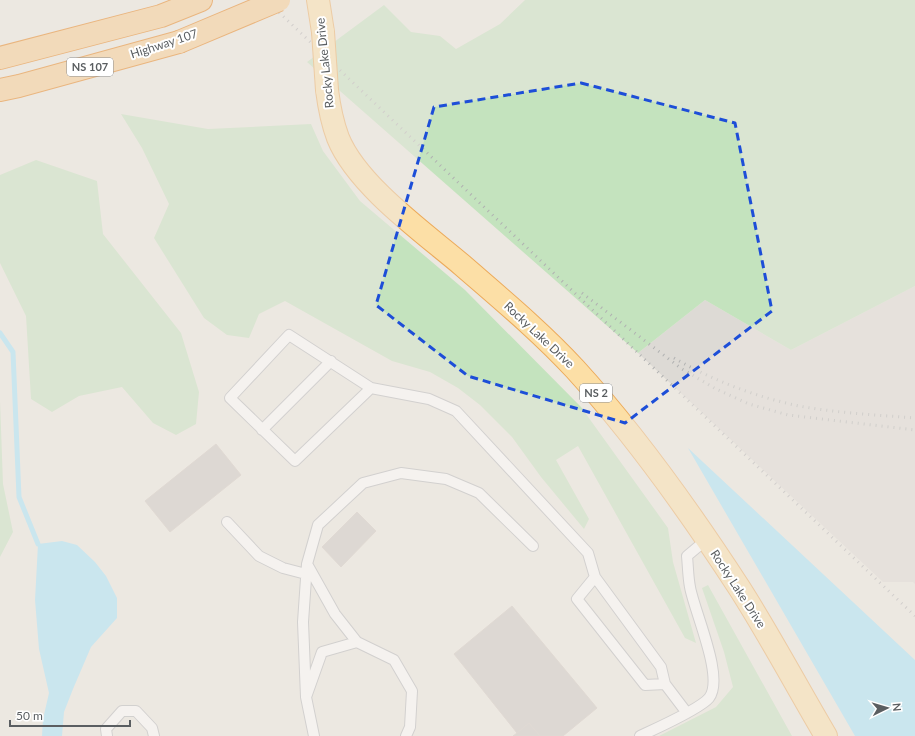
<svg xmlns="http://www.w3.org/2000/svg" width="915" height="736" viewBox="0 0 915 736" font-family="Lato,sans-serif">
	<style>
		.industrial { fill: #dddad5 }
		.green { fill: #c4e3be }
		.water { fill: #a1e4fc }
		.lines { fill: none; stroke-linecap: round; stroke-linejoin: round }
		.stream { stroke: #a1e4fc; stroke-width: 5 }
		.building { fill: #cac5c0; stroke: #d0c8c0 }
		.service-casing { stroke: #b2b5b8; stroke-width: 12 }
		.primary-casing { stroke: #ecaa5a; stroke-width: 24 }
		.motorway-casing { stroke: #e57a08; stroke-width: 24 }
		.service { stroke: #fff; stroke-width: 10 }
		.primary { stroke: #fcdfa6; stroke-width: 22 }
		.motorway { stroke: #f9ca8b; stroke-width: 22 }
		.rail { stroke: #b0b1b1; stroke-width: 3; stroke-dasharray: 1 5; stroke-linecap: butt }
		.primary-bridge-casing { stroke: #ecaa5a; stroke-width: 24; stroke-linecap: butt }
		.motorway-bridge-casing { stroke: #e57a08; stroke-width: 24; stroke-linecap: butt }
		.primary-bridge { stroke: #fcdfa6; stroke-width: 22 }
		.motorway-bridge { stroke: #f9ca8b; stroke-width: 22 }
		.marked { fill: none; stroke: #1d4ed8; stroke-width: 3; stroke-dasharray: 8 5; stroke-linejoin: round }
		.labels { text-anchor: middle; stroke-width: 4; stroke-linejoin: round; paint-order: stroke }
		.shield { fill: #fff; stroke: #8c8e90; stroke-width: 1 }
		.shield-label { font-size: 11px; font-weight: bold; fill: #5a5e61 }
		.street-label { font-size: 12px; fill: #5a5e61; stroke: #fff }
	</style>
	<rect width="100%" height="100%" fill="#ece8e1"/>
	<path class="industrial" d="M915 286V584L913 582H883L638 353 705 300 791 350Z"/>
	<path class="green" d="M525 0H915V286L791 350 705 300 638 353 307 62 384 5 411 32 440 36 456 49 500 24Z
		M121 114 208 129 311 124 323 151 360 201 465 290 581 407 668 528 673 562 696 643 685 638 578 446 556 460 589 519 584 529 541 477 512 437 480 405 458 388 430 372 392 361 285 301 259 314 249 338 227 335 204 318 154 238 169 204 142 148Z
		M36 160 97 181 103 234 181 333 199 392 196 424 176 435 153 423 122 387 79 396 52 412 31 399 26 316 0 263V175Z
		M0 400 3 484 13 532 0 557Z
		M708 585 792 736H659L716 707 733 687 724 652 702 588Z"/>
	<path class="water" d="M688 448 915 660V736H855Z
		M62 541 77 545 95 562 106 576 117 598V618L91 647 73 689 64 712 62 736H42L43 719 49 693 39 649 35 600 38 544Z"/>
	<g class="lines">
		<path class="stream" d="M0 333 13 352 19 497 38 544"/>
	</g>
	<path class="building" d="M216 444 241 475 170 532 145 501Z
		M357 512 376 531 341 567 322 547Z
		M512 606 597 708 563 736H540L529 723 517 733 454 654Z
		M529 723 540 736H513L517 733Z"/>
	<g class="lines">
		<g class="service-casing">
			<path id="service" d="M371 388 295 461 230 398 289 335 371 388 429 399 456 411 588 553 595 577 661 667 665 684 687 713
				M262 430 331 361
				M227 522 259 556 283 568 306 574
				M307 564 335 614 357 642
				M595 577 577 599 645 685 665 684
				M306 697 303 622 307 564 318 525 363 483 401 473 446 479 479 493 533 546
				M107 736 106 729 122 711H136L152 728 154 736
				M314 736 306 697 322 652 357 642 394 660 412 691 410 727 406 736
				M640 736C655 729 700 709 709 698 725 678 694 611 690 587 688 577 688 566 687 556L706 540"/>
		</g>
		<g class="primary-casing">
			<path id="primary" d="M318 0 323 32
				M327 90C329 106 332 122 338 138 357 185 423 232 462 265 500 298 541 332 575 369 637 437 690 512 740 589 770 636 797 687 826 736"/>
		</g>
		<g class="motorway-casing">
			<path id="motorway" d="M0 58 161 16 201 0
				M0 90 19 86 179 42"/>
		</g>
		<use href="#service" class="service"/>
		<use href="#primary" class="primary"/>
		<use href="#motorway" class="motorway"/>
		<path class="rail" d="M266 0 915 616
			M582 293 682 369 716 389 749 404 788 415 915 430
			M674 358C712 380 756 397 799 406 837 413 877 415 915 418"/>
		<g class="primary-bridge-casing">
			<path id="primary-bridge" d="M323 32 327 90"/>
		</g>
		<g class="motorway-bridge-casing">
			<path id="motorway-bridge" d="M179 42 279 0"/>
		</g>
		<use href="#primary-bridge" class="primary-bridge"/>
		<use href="#motorway-bridge" class="motorway-bridge"/>
	</g>
	<path d="M0 0H915V736H0ZM581 83 735 123 772 311 625 423 468 376 376 305 434 107Z" fill="#ece8e1" fill-opacity=".55" fill-rule="evenodd"/>
	<path class="marked" d="M581 83 735 123 772 311 625 423 468 376 376 305 434 107Z"/>
	<g class="labels">
		<g class="shield">
			<rect x="67" y="58" width="46" height="18" rx="3"/>
			<rect x="580" y="384" width="32" height="18" rx="3"/>
		</g>
		<g class="shield-label">
			<text x="90" y="71">NS 107</text>
			<text x="596" y="397">NS 2</text>
		</g>
		<g class="street-label">
			<text transform="translate(164 44) rotate(-18)" y="4">Highway 107</text>
			<text transform="translate(325 63) rotate(-96)" y="4">Rocky Lake Drive</text>
			<text transform="translate(539 335) rotate(43)" y="4">Rocky Lake Drive</text>
			<text transform="translate(738 589) rotate(57)" y="4">Rocky Lake Drive</text>
		</g>
	</g>
	<g transform="translate(887 708) rotate(85)" stroke="#ffffff" stroke-width="3" paint-order="stroke">
	<path d="M0-3L7 15L0 10L-7 15Z" fill="#5a5e61"/>
	<text y="-6" font-size="11" font-weight="bold" text-anchor="middle" fill="#5a5e61">N</text>
	</g>
	<path d="M10 720v6h120v-6" fill="none" stroke="#5a5e61" stroke-width="2"/>
	<text x="16" y="720" font-size="12" fill="#5a5e61" stroke="#ffffff" stroke-width="3" paint-order="stroke">50 m</text>
</svg>
